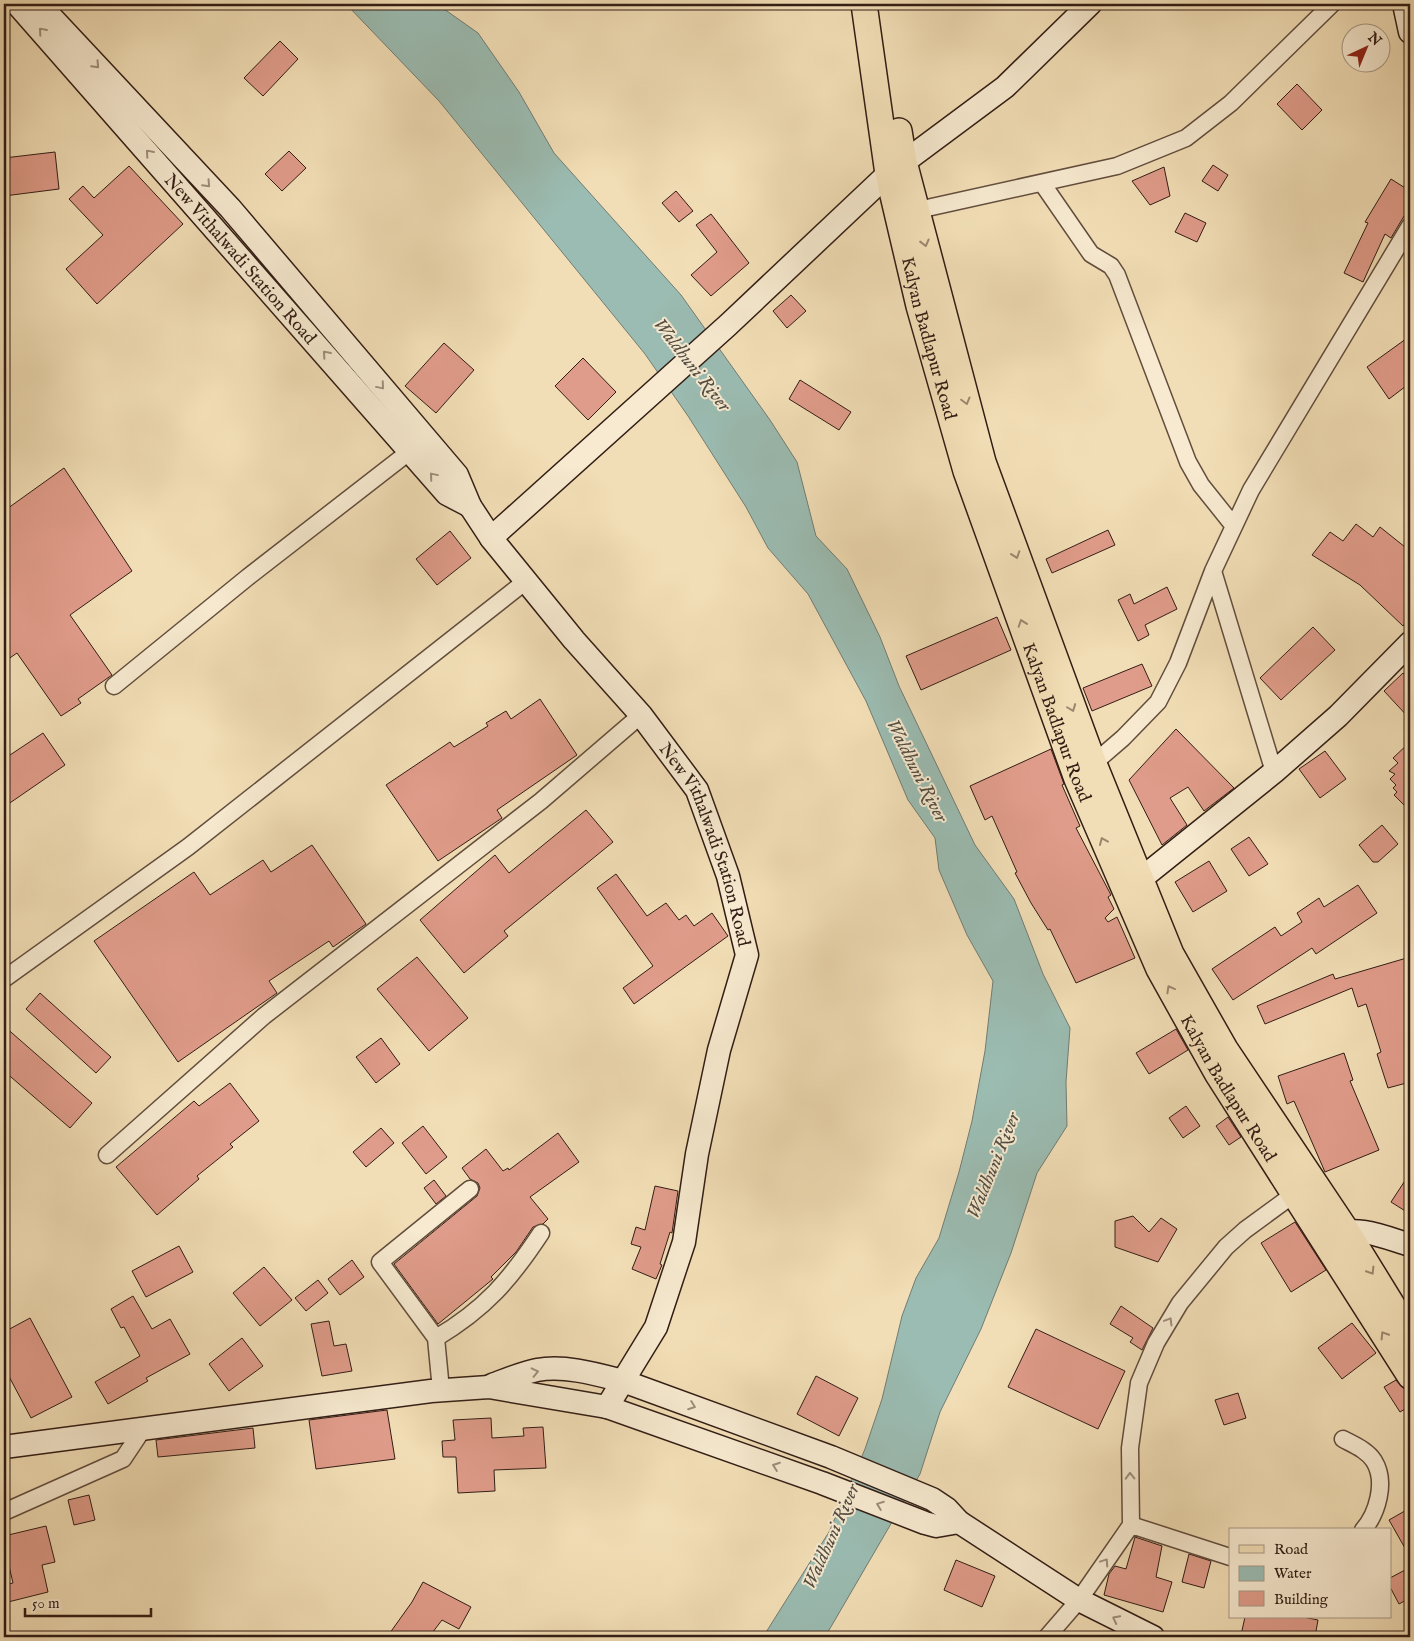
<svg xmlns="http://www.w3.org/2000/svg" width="1414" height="1641" viewBox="0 0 1414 1641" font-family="'IM FELL English',serif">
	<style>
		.water { fill: #9bbcb2; stroke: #717c73 }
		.building { fill: #e09c8a; stroke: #321d15 }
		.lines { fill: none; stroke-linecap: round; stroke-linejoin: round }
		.street-casing { stroke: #624d3d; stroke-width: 19 }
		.secondary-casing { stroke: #321d15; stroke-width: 25 }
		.primary-casing { stroke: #321d15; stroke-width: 28 }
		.street { stroke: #f7ead0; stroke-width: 16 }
		.secondary { stroke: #f7ead0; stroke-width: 22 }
		.primary { stroke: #f2deb6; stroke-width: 25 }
		.oneway { stroke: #9e8e7c }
		.oneway2 { stroke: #9c876e }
		.labels { text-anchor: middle; stroke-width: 4; stroke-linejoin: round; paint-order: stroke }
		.street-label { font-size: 18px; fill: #321d15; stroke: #f7ead0 }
		.water-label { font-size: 19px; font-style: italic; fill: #524d44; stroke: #f7ead0 }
	</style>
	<rect width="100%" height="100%" fill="#f2deb6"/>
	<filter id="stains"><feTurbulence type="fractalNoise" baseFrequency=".004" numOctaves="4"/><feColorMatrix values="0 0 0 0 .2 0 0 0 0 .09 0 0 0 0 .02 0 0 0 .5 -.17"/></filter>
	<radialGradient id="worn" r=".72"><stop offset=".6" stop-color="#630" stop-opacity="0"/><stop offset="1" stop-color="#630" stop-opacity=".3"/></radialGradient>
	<path class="water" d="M346 4H437L478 33 519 92 554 153 681 295 770 420 797 462 816 536 847 569 880 637 899 686 975 845 1014 899 1043 974 1070 1028 1066 1082 1067 1126 1037 1173 1011 1253 981 1329 940 1412 920 1474 825 1637H763L829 1532 865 1449 882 1399 902 1316 916 1278 939 1238 959 1172 972 1121 985 1051 993 981 967 935 939 870 935 838 908 800 866 701 808 594 768 548 746 507 688 416 645 354 439 101Z"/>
	<path class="building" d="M280 41 298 59 263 96 244 78Z
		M1297 84 1322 110 1302 130 1277 104Z
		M289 151 306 168 282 191 265 174Z
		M55 152 59 189 4 196V158Z
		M1213 165 1228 175 1218 191 1202 181Z
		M129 166 183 224 97 304 66 269 103 235 69 199 83 186 94 198Z
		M1164 167 1170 196 1150 205 1132 181Z
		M1391 179 1410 191V206L1391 238 1385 234 1363 282 1344 273 1368 223 1365 222Z
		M676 191 693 211 679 222 662 203Z
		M1185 213 1206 223 1197 242 1175 232Z
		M711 214 749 263 711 296 691 275 717 252 696 225Z
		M791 295 806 311 787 328 773 311Z
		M1410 336V383L1389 399 1367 367Z
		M444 343 474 370 436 413 405 386Z
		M583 358 616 392 588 420 555 386Z
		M800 380 851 412 839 430 789 399Z
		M64 468 132 571 70 615 112 675 78 699 81 703 61 716 17 653 4 662V511Z
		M1356 524 1373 537 1380 527 1410 551V616L1403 626 1360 585 1312 555 1330 532 1343 541Z
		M1108 530 1115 545 1052 573 1046 559Z
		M450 531 471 558 437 585 416 559Z
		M1167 587 1177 609 1145 625 1149 635 1138 641 1118 600 1130 594 1134 604Z
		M997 617 1011 650 921 690 906 656Z
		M1313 627 1335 650 1281 700 1260 678Z
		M1142 664 1152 686 1092 711 1083 688Z
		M1403 673 1410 681V719L1384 691Z
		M540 699 577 755 497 810 502 818 438 861 386 785 450 742 454 747 488 726 486 723 506 711 511 719Z
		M1176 729 1234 788 1204 811 1188 787 1170 798 1187 825 1162 845 1129 780Z
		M43 733 65 765 4 807V759Z
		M1410 742V806L1407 802 1404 805 1394 795 1397 792 1393 788 1396 785 1390 779 1395 774 1389 771 1398 763 1393 758Z
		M1051 749 1064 784 1062 785 1080 826 1076 828 1111 895 1108 897 1114 909 1105 918 1108 922 1117 917 1135 958 1076 983 1050 929 1048 930 1031 903 1015 873 1017 872 992 816 985 820 970 786Z
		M1325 751 1346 779 1320 798 1299 769Z
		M586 810 613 842 504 931 508 936 464 973 420 920 495 855 509 873Z
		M1382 825 1398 844 1378 862H1373L1359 845Z
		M1249 837 1268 864 1249 876 1231 849Z
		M312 845 366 924 333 947 329 941 269 981 277 993 178 1062 94 941 194 872 210 895 263 860 271 872Z
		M1209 861 1227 891 1193 912 1175 882Z
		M616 874 647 916 666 903 679 920 686 915 694 926 712 913 728 936 634 1004 623 988 653 966 597 888Z
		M1358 885 1377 913 1316 954 1312 948 1233 1000 1212 969 1275 927 1281 936 1302 922 1297 913 1319 898 1324 907Z
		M417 957 468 1018 429 1051 377 989Z
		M1410 957V1082L1388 1088 1377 1054 1381 1052 1366 1004 1358 1007 1352 988 1265 1024 1257 1006 1333 974 1335 979Z
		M40 993 111 1057 96 1073 26 1009Z
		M4 1026 92 1103 70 1128 4 1071Z
		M1176 1029 1188 1050 1149 1074 1136 1053Z
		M381 1038 400 1064 376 1083 356 1057Z
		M1344 1053 1353 1080 1350 1081 1379 1150 1325 1172 1294 1101 1287 1104 1278 1076Z
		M230 1083 259 1121 230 1144 233 1147 197 1176 199 1179 157 1215 116 1167 194 1101 199 1106Z
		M1186 1106 1200 1126 1183 1138 1169 1118Z
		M1228 1117 1241 1137 1229 1145 1216 1126Z
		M423 1126 447 1157 426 1174 402 1143Z
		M381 1128 394 1143 366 1167 353 1152Z
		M558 1133 579 1162 530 1197 548 1219 543 1224 533 1227 516 1252 491 1277 493 1279 438 1324 394 1264 477 1196 480 1188 478 1183 470 1179 462 1168 486 1149 503 1171 508 1168 509 1170Z
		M1410 1173V1214L1391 1202Z
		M434 1180 446 1196 436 1204 424 1188Z
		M655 1186 678 1191 672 1233 670 1232 660 1264 662 1265 656 1279 632 1269 641 1247 631 1244 636 1227 645 1230Z
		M1133 1216 1149 1232 1161 1218 1177 1229 1158 1262 1115 1247V1221Z
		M1295 1222 1326 1270 1291 1292 1261 1243Z
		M179 1246 193 1272 146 1297 132 1271Z
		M352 1260 364 1277 340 1295 328 1279Z
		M264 1267 292 1300 260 1326 233 1293Z
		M318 1280 328 1293 306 1311 295 1298Z
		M133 1296 152 1329 170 1319 190 1354 146 1378 148 1381 108 1404 95 1382 140 1356 124 1327 121 1328 111 1309Z
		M1121 1306 1153 1328 1142 1350 1130 1342 1133 1338 1110 1324Z
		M30 1318 72 1397 31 1418 4 1367V1332Z
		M329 1321 334 1346 346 1344 352 1371 322 1376 311 1324Z
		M1352 1323 1376 1353 1342 1379 1318 1348Z
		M1036 1329 1125 1371 1098 1429 1008 1387Z
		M242 1338 263 1366 229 1391 209 1364Z
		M816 1376 858 1398 839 1436 797 1414Z
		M1396 1380 1403 1388 1410 1390V1406L1400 1412 1384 1387Z
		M1238 1393 1246 1418 1224 1425 1215 1400Z
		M387 1410 395 1459 316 1469 309 1420Z
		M491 1418 492 1438 524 1436 523 1428 543 1427 546 1468 494 1470 495 1491 458 1493 456 1457H443L442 1441 455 1440 453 1420Z
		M253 1428 255 1448 158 1457 156 1440Z
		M89 1495 95 1520 74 1525 68 1500Z
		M1410 1508V1557L1389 1520Z
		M46 1526 55 1562 42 1565 48 1592 8 1602 4 1585 13 1583 4 1545V1536Z
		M1135 1537 1162 1546 1156 1577 1172 1582 1163 1612 1104 1595 1109 1574 1115 1566 1126 1569Z
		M1189 1554 1211 1561 1204 1588 1182 1582Z
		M956 1560 995 1576 982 1607 944 1590Z
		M1405 1570 1410 1581V1598L1399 1604 1390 1587V1578Z
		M423 1582 471 1607 459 1629 442 1620 429 1637H387L412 1602Z
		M1245 1617H1303L1318 1620 1315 1637H1252L1241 1635Z"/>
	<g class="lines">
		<g class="street-casing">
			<path id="street" d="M1042 183 1091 254 1111 266 1117 275 1188 462 1201 485 1233 525
				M909 212 1117 166 1186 138 1231 103 1332 4
				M1213 571 1274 772
				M114 686 248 577 418 445
				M1087 769 1123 738 1158 702 1178 663 1213 571 1251 490 1410 226
				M4 979 188 847 526 581
				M107 1155 264 1016 541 801 641 715
				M436 1338C485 1309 510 1280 541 1233
				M441 1390 436 1338 380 1262 470 1189
				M1343 1439C1354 1445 1367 1450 1374 1461 1387 1482 1377 1514 1363 1530
				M4 1512 123 1459 143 1429
				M1131 1525 1230 1557
				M1047 1637 1079 1600 1131 1525 1130 1448 1139 1383 1156 1343 1180 1303 1226 1247 1245 1230 1301 1189"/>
		</g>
		<g class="secondary-casing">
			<g id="secondary">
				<path id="s1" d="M17 4 447 494 470 506"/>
				<path id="s2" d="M39 4 230 208 457 475 470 506 491 538 574 640 641 715 697 790 728 876 747 955 719 1050 697 1154 684 1242 656 1327 607 1407"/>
				<path d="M1404 4 1410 32"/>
				<path d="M491 538 728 325 888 174 1005 87 1090 4"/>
				<path d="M1127 890 1274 772 1338 716 1410 643"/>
				<path d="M1332 1235C1358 1225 1384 1237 1410 1245"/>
				<path d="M492 1385C506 1380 522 1373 537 1370 565 1365 596 1374 623 1381L831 1457 932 1499 947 1509 959 1522 1079 1600 1153 1637"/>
				<path d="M4 1447 431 1391 489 1387 607 1407 822 1483 925 1523 936 1526 959 1522"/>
			</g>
		</g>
		<g class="primary-casing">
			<g id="primary">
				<path id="s3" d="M864 4 888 174 919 306 966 471 1077 779 1159 969 1217 1073 1410 1376"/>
				<path d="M899 131 904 162 983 462 1094 764 1171 954 1225 1049 1346 1230 1410 1334"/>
			</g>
		</g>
		<use href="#street" class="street"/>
		<use href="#secondary" class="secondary"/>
		<use href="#primary" class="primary"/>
	</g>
	<defs><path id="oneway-chevron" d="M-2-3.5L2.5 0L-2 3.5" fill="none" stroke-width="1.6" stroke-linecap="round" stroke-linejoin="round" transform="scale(1.25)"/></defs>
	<g class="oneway">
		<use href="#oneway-chevron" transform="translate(42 31) rotate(-131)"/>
		<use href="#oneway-chevron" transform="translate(96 65) rotate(47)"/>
		<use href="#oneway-chevron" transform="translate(149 153) rotate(-131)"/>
		<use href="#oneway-chevron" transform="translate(207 184) rotate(47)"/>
		<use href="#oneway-chevron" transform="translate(326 354) rotate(-131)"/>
		<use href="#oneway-chevron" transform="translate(381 386) rotate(50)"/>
		<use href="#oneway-chevron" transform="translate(433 476) rotate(-130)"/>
		<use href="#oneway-chevron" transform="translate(1169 1321) rotate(-59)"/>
		<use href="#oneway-chevron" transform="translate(535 1372) rotate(-13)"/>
		<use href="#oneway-chevron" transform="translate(692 1406) rotate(20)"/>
		<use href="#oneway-chevron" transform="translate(776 1466) rotate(-160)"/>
		<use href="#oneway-chevron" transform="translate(1130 1476) rotate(-91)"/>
		<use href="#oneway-chevron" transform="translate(880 1505) rotate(-159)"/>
		<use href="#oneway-chevron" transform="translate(1105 1562) rotate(-56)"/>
		<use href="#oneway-chevron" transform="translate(1116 1619) rotate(-153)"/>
	</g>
	<g class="oneway2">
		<use href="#oneway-chevron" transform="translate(925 243) rotate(76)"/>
		<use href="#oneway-chevron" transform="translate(966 401) rotate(75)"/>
		<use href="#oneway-chevron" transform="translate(1016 555) rotate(71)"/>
		<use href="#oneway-chevron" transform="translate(1022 623) rotate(-109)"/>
		<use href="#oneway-chevron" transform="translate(1072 708) rotate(69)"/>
		<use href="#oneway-chevron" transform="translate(1103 841) rotate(-113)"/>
		<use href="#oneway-chevron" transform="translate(1170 989) rotate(-119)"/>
		<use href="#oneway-chevron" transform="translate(1371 1271) rotate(58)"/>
		<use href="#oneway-chevron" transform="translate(1384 1335) rotate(-122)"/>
	</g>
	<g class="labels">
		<g class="street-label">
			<text dy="6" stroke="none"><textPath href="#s1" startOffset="339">New Vithalwadi Station Road</textPath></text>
			<text dy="6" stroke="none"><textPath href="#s3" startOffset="341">Kalyan Badlapur Road</textPath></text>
			<text dy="6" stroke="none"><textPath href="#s3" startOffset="746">Kalyan Badlapur Road</textPath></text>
			<text dy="6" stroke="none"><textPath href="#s2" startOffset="1081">New Vithalwadi Station Road</textPath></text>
			<text dy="6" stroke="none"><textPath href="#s3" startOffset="1151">Kalyan Badlapur Road</textPath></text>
		</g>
		<g class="water-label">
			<text transform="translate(693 364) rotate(52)" y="7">Waldhuni River</text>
			<text transform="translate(918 770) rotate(63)" y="7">Waldhuni River</text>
			<text transform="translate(992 1165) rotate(-68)" y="7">Waldhuni River</text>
			<text transform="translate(830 1536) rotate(-66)" y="7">Waldhuni River</text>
		</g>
	</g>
	<rect width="1414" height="1641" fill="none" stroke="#f2deb6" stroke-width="20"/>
	<rect x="5" y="5" width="1404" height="1631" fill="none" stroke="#321d15" stroke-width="2.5"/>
	<rect x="10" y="10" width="1394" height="1621" fill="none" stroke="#321d15"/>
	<rect x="1229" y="1528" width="162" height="90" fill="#f7ead0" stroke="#a89885"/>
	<rect x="1239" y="1545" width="25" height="8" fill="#f2deb6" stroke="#a89885"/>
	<text x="1274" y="1554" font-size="15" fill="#321d15">Road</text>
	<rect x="1239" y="1566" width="25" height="15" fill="#9bbcb2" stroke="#a89885"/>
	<text x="1274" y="1578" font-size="15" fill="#321d15">Water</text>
	<rect x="1239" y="1591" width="25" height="15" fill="#e09c8a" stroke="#a89885"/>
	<text x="1274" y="1604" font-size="15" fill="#321d15">Building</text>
	<g transform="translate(1366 48) rotate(44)"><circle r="24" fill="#f7ead0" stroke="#a89885"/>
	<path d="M0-4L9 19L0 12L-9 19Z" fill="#8f2418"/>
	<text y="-8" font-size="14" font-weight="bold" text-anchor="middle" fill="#321d15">N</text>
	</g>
	<path d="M25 1608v8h126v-8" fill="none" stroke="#321d15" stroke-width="2.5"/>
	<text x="32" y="1608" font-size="15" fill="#321d15" stroke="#f7ead0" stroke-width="4" paint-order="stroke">50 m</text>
	<rect width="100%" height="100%" filter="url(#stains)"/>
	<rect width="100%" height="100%" fill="url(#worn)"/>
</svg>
